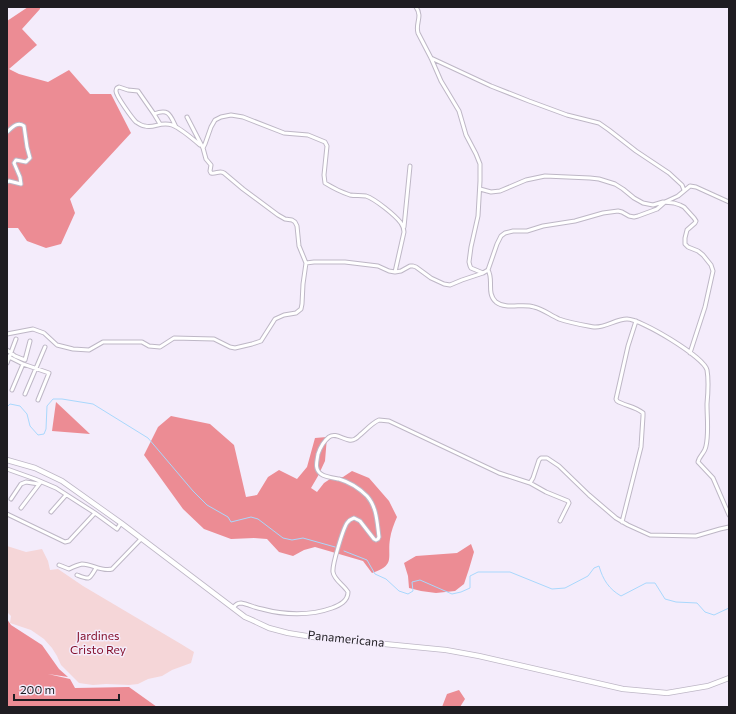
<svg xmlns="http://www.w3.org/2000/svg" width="736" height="714" viewBox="0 0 736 714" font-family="Commissioner,sans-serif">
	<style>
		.green { fill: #f5d6d8 }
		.forest { fill: #ec8c94 }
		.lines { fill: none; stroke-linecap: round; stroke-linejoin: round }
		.stream { stroke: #a9d8fd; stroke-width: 1 }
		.minor-casing { stroke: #beb7c6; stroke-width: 5 }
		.primary-casing { stroke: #beb7c6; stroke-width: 6 }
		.minor { stroke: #fff; stroke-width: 3 }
		.primary { stroke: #fff; stroke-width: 4.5 }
		.labels { text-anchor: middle; stroke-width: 3; stroke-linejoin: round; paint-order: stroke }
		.park-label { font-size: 12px; fill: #84102c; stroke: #f4ecfb }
		.street-label { font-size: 12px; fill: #1f1d22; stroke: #f4ecfb }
	</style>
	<rect width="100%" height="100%" fill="#f4ecfb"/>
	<path class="green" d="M7 546 26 552 42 549 48 561 50 570 58 569 83 586 181 644 194 652 191 663 172 670 162 676 148 679 138 684 129 685 106 684 93 685 79 683 61 665 57 656 52 648 44 639 31 630 10 623 11 616 7 612Z"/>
	<path class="forest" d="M28 7H40V9L22 29 37 45 9 69 19 74 48 82 69 70 90 94H111L131 133 70 199 75 213 61 244 46 248 27 241 18 228H7V21Z
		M56 402 90 434 52 431Z
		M171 416 210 424 234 445 246 497 257 495 268 477 279 470 297 479 307 467 315 438 327 437 325 461 318 476 311 488 317 492 324 483 333 477H343L352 471 369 478 389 501 397 517C394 524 391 531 390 539 387 558 396 565 372 573L363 561 315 547 304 550 293 556 279 552 267 539 254 538 231 539 204 529 183 509 144 455 158 427Z
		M471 544 474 552 469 569 464 584 455 591 436 593 421 591 409 588 408 576 404 563 416 556 457 553Z
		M7 619 11 625 42 645 59 669 68 677 48 674 70 679 75 688 129 687 157 707H9L7 705Z
		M459 690 465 699 460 707H442L447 694Z"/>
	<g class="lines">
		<path class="stream" d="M7 407 10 404 20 406 27 414 30 426 38 435 44 434 46 429 47 406 53 399H62L93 404 148 438 193 491 207 505 228 517 231 522 251 517 258 519 283 538 292 540 303 538 335 547
			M344 551 367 560 375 574 386 579 399 591 408 594 413 591 412 582 420 580 452 594 461 592 470 588V576L478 572H510L552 589 565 588 588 576 594 568 599 566C603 580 609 589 621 596L646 583H655L665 599 676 602 697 603 705 612 714 615 729 608"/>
		<g class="minor-casing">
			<path id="minor" d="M416 7C423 17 415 23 418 33L431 58 441 81 459 111 466 135 476 154 480 164V181L478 216 471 247 469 262 470 266 471 268 483 273
				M431 58 491 86 529 101 567 115 599 123 609 130 636 151 669 173 682 185 684 190
				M154 114 160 124
				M187 117 203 148 206 159 211 165 210 171 211 173C216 174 220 170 224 173L243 189 278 215 285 219 292 220 295 222 297 226 299 246 306 263
				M176 127C170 115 169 108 154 114L138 91 128 90 119 87 117 88C116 89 116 90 116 91 116 96 132 118 136 122 138 123 142 126 145 126 154 129 160 121 172 125 180 128 193 139 200 145
				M7 132C12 128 17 121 24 126L27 147 30 158 26 162 16 160 14 163 20 177 21 184 9 181 7 182
				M203 148 205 144 211 127 215 120 221 117 231 115 243 117 284 133 308 135 325 142 327 146 324 175 325 183C333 188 341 192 350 195 355 196 361 195 366 196 375 199 395 215 401 223 403 226 404 228 404 232L395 272
				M480 189 491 192 500 191 526 180 545 176 590 178 599 179 615 184 623 189 634 198 643 203 653 205 663 202 674 203 680 205 684 207 694 218 696 221 695 223 687 230 685 238V244L688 247 698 251 703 255 711 265 713 271 705 307 690 353
				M404 227 410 166
				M488 270 497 244 501 236 505 233 513 231H527L543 226 575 221 603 213 618 211 622 212 629 216 634 217 638 216 657 209 665 202 678 196 690 186 696 187 729 202
				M7 334 33 329 44 333 57 345 73 349 89 350 103 342H142L149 346 160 347 174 338 214 339 230 347 235 348 252 344 261 341 275 319 284 315 296 313 301 309 302 304 303 284 306 263 314 262H345L378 266 389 271 395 272 401 271 410 266H413L416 267 431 278 444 284 450 285 462 280 483 273 488 270C494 280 486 293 496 302 506 310 523 303 534 307 543 309 550 315 559 319 570 323 583 325 594 327 605 328 616 319 627 319 641 319 704 357 707 370 709 381 708 393 707 404 707 418 709 433 706 446 705 453 699 456 698 462L713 478 729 515
				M7 350 15 356 25 360 30 341
				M7 356 23 364 49 373 38 400
				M7 363 16 339
				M12 390 23 364
				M25 394 45 347
				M7 469 35 479 56 488 95 513
				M530 483 533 478 539 460 541 458H547L559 466 589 495 616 518 628 525 650 535 696 536 720 529 729 527
				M11 499 21 484 26 482 39 484
				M21 508 40 483
				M51 512 66 495
				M7 514 65 542 69 541 95 513 117 529 121 523
				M622 522 641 447 643 416V413C635 406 625 406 617 401L616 399 628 346 636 321
				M59 565 69 569C73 567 77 565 82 564 92 564 102 572 112 569L141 539
				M77 575C90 580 89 580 96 568
				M233 608C235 605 237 603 241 603 248 604 255 608 262 609 284 615 310 616 332 608 340 605 348 601 348 592 344 585 334 580 333 572 332 565 343 529 347 523 349 520 351 519 354 518L360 521 374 539 376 540 378 539 379 537C377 523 377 507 367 496 360 489 349 482 339 479 333 478 325 477 321 474 314 469 317 461 318 454 320 448 324 441 329 437 337 431 347 444 355 439 357 438 358 437 360 435 366 430 372 423 379 420L389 421 499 473 530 483 546 492 568 501 569 503 560 521"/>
		</g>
		<g class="primary-casing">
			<path id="primary" d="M7 460 35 468 62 481 121 523 245 617 252 620 269 628 288 633 313 637 446 650 479 656 623 689 667 693 708 686 729 678"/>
		</g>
		<use href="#minor" class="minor"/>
		<use href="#primary" class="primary"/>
	</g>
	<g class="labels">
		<g class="park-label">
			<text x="98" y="640">Jardines<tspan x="98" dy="14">Cristo Rey</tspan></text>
		</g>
		<g class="street-label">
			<text transform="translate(346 639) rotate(6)" y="4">Panamericana</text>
		</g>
	</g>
	<rect width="736" height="714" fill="none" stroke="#1f1d22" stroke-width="16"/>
	<path d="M14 694v6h105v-6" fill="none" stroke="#1f1d22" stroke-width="2"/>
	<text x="20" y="694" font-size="12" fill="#1f1d22" stroke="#f4ecfb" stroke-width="3" paint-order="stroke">200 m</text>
</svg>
